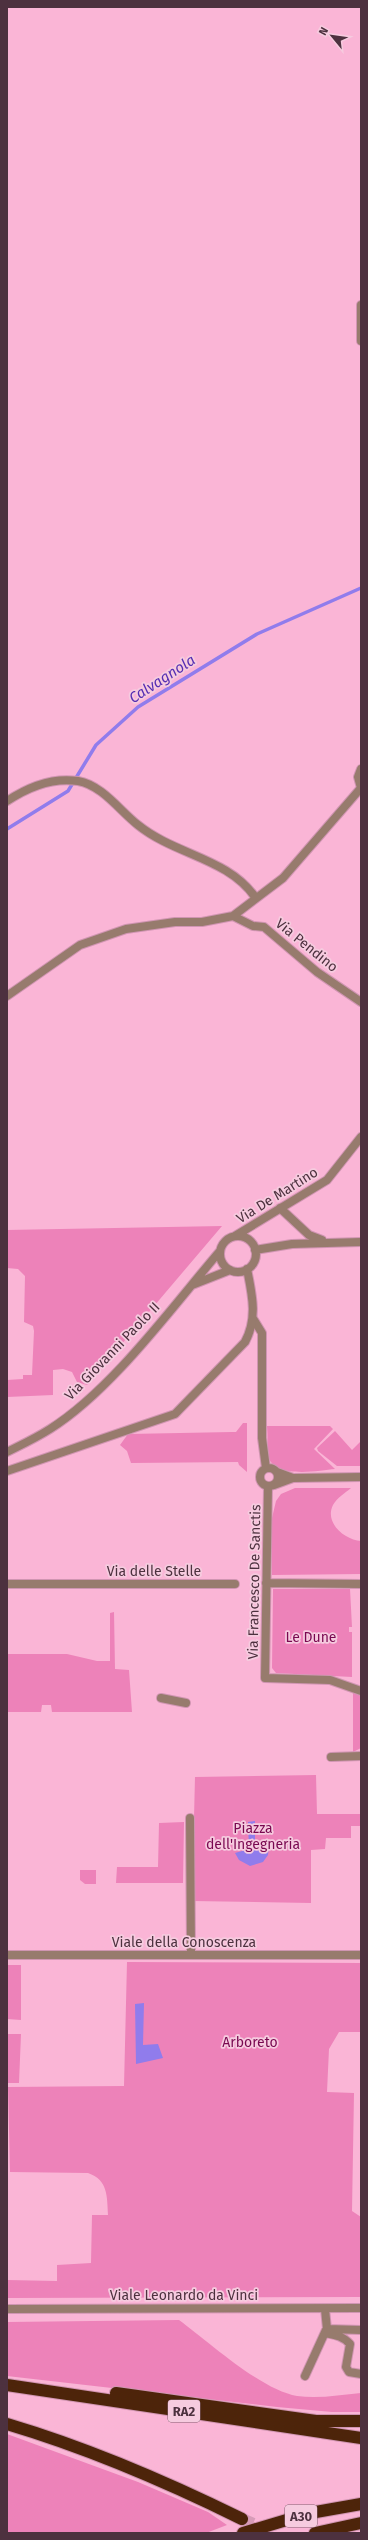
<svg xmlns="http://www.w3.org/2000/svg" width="368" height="2540" viewBox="0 0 368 2540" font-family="'Fira Sans',sans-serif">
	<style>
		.green { fill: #ed82b9 }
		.water { fill: #907cec }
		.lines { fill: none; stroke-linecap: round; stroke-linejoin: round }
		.stream { stroke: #907cec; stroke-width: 3.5 }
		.motorway-tunnel { stroke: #d79bb8; stroke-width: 12; stroke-dasharray: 12 6; stroke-linecap: butt }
		.pedestrian-casing { stroke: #d095b2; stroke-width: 10 }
		.minor-casing { stroke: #d095b2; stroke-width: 10 }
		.tertiary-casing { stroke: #d095b2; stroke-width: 10 }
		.motorway-casing { stroke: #d095b2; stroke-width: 14 }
		.pedestrian { stroke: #977b6d; stroke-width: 8 }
		.minor { stroke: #977b6d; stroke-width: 8 }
		.tertiary { stroke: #977b6d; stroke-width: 8 }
		.motorway { stroke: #4d240a; stroke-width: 12 }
		.labels { text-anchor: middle; stroke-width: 3.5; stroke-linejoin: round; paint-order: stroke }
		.shield { fill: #f6cbdf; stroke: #805f6f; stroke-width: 1 }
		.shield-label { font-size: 13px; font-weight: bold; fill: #4d313f }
		.street-label { font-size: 14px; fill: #4d313f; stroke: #f6cbdf }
		.park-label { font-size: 14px; fill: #790850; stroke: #f6cbdf }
		.water-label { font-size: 15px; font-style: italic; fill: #562fb3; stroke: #f6cbdf }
	</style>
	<rect width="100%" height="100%" fill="#fab5d6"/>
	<path class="green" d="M222 1226 87 1385 77 1382 72 1372 63 1369 53 1370V1395L7 1397V1380L23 1379V1375H32L34 1331 33 1326 24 1322 25 1276 18 1269 7 1268V1230Z
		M243 1423H247V1472L239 1465 238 1462 131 1463 127 1451 120 1445 128 1434 232 1432H236Z
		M267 1426H330L333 1429 314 1449 335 1469C317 1471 272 1479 268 1455 267 1446 268 1436 267 1426Z
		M335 1431 352 1450 361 1441V1466H337L318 1451 317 1448Z
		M295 1488H351C345 1493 337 1498 333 1505 324 1523 345 1540 361 1541V1574L272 1575V1518L276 1501 281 1494Z
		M273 1589H350L352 1627H349V1632H352V1677L276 1673 272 1668Z
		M114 1612 115 1669 129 1670 132 1712H52L51 1705H42L41 1712H7V1654H67L97 1661H110V1613Z
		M353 1692 361 1695V1748L353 1752Z
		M316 1775 317 1814H361V1826H351V1838H326L325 1849 311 1850V1903L192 1901 195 1777Z
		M184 1822 183 1883H116L117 1867H158L159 1823Z
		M80 1870H96V1884H85L80 1880Z
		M127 1962 361 1963V2032H339L329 2049 327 2092 354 2093 352 2211 361 2217V2297L7 2298V2280L57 2281V2265L91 2263 92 2215H108C107 2196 108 2180 88 2173L10 2172 8 2087 124 2086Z
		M7 1965H21V2020L7 2019Z
		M7 2034H21L19 2083H7Z
		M179 2320C209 2342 261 2390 297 2396 318 2399 340 2395 361 2393V2412H332L277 2407 7 2376V2322Z
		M7 2434 138 2482 208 2512 227 2525 206 2533H7Z"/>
	<path class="water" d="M255 1821V1848L269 1845 268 1855 263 1862 250 1866 239 1860 235 1853 249 1849 248 1822Z
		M144 2003 143 2045 158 2044 163 2058 136 2064 135 2004Z"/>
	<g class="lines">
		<path class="stream" d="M7 829 68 791 96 745 138 707 257 634 361 588"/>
		<path class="motorway-tunnel" d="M242 2519 275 2533"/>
		<g class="pedestrian-casing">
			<path id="pedestrian" d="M161 1698 186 1703"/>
		</g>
		<g class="minor-casing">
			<path id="minor" d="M361 305V341
				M361 769 358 777 361 788
				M7 801C28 787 52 777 78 781 102 785 120 811 138 825 175 855 228 858 255 897
				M233 916 253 926 264 927 317 972 361 1002
				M7 996 80 945 126 929 175 922H202L233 916 283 878 360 789
				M254 1320 262 1333V1438L266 1468
				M260 1477a9 9 0 1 1 18 0a9 9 0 1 1-18 0Z
				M293 1478 361 1477
				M274 1485 293 1478 277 1472
				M268 1486 265 1678 330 1680 361 1691
				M266 1583 361 1584
				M7 1584H235
				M331 1757 361 1756
				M190 1818 191 1955
				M7 1955H361
				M325 2309 327 2329 361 2330
				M325 2333C335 2335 343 2336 350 2344L346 2367 349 2372 361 2374
				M305 2376 326 2330"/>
		</g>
		<g class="tertiary-casing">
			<path id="tertiary" d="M280 1208 309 1235 322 1240
				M235 1236 327 1180 361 1137
				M220 1254a18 18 0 1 1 36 0a18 18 0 1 1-36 0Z
				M255 1250 292 1244 361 1242
				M192 1285 230 1270
				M7 1452C21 1445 36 1438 50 1429 112 1390 172 1307 220 1251
				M7 1471 175 1414 245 1342C258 1318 252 1294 247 1269
				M7 2309 361 2308"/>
		</g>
		<g class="motorway-casing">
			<path id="motorway" d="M7 2385 361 2438
				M116 2393 316 2421H361
				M7 2424C88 2448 167 2482 242 2519
				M243 2533 310 2513 361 2504
				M315 2533 361 2523"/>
		</g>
		<use href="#pedestrian" class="pedestrian"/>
		<use href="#minor" class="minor"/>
		<use href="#tertiary" class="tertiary"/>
		<use href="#motorway" class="motorway"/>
	</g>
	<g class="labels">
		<g class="shield">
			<rect x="168" y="2400" width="32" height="22" rx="3"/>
			<rect x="285" y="2505" width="32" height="22" rx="3"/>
		</g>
		<g class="shield-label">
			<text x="184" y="2416">RA2</text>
			<text x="301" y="2521">A30</text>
		</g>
		<g class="street-label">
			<text transform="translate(307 945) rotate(39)" y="5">Via Pendino</text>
			<text transform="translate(277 1195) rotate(-32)" y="5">Via De Martino</text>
			<text transform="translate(112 1351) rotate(-46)" y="5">Via Giovanni Paolo II</text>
			<text x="154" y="1576">Via delle Stelle</text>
			<text transform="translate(254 1582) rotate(-89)" y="5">Via Francesco De Sanctis</text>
			<text x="184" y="1947">Viale della Conoscenza</text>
			<text x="184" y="2300">Viale Leonardo da Vinci</text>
		</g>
		<g class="park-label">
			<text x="311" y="1642">Le Dune</text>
			<text x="253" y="1833">Piazza<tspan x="253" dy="16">dell'Ingegneria</tspan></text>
			<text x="250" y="2047">Arboreto</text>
		</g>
		<g class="water-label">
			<text transform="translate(162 679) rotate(-33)" y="5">Calvagnola</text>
		</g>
	</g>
	<rect width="368" height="2540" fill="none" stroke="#4d313f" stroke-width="16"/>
	<g transform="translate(332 36) rotate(299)" stroke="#f6cbdf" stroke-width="3" paint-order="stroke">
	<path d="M0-3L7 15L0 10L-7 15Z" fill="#4d313f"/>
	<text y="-6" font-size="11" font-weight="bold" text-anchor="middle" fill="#4d313f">N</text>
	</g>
</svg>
